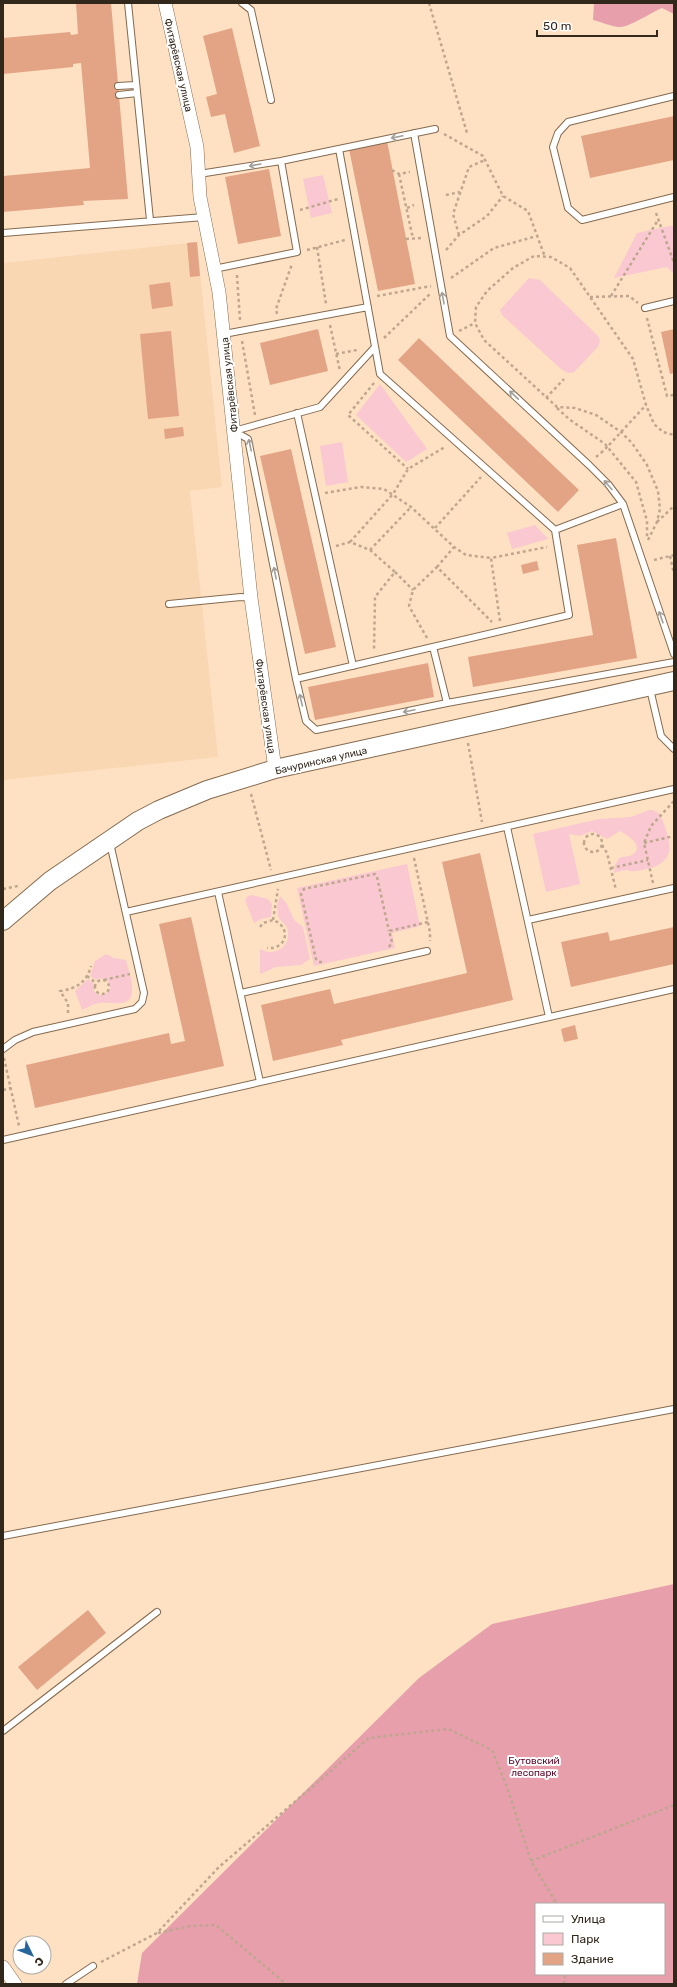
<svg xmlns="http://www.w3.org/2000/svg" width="677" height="1987" viewBox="0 0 677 1987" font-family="Rubik,sans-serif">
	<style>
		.built { fill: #fad7b3 }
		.green { fill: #fac8d0 }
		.forest { fill: #e69fab; fill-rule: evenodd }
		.building { fill: #e3a485 }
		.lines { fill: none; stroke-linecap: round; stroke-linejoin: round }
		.lane-casing { stroke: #846a4f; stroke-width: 8 }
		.street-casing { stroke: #846a4f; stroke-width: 14 }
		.secondary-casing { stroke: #846a4f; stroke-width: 20 }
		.path { stroke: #bfa78f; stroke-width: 2.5; stroke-dasharray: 3 3; stroke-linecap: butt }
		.lane { stroke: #fff; stroke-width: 6 }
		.street { stroke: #fff; stroke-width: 13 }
		.secondary { stroke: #fff; stroke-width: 18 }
		.path-bridge { stroke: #bfa78f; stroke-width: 2.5; stroke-dasharray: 3 3; stroke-linecap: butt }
		.oneway { stroke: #a39e98 }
		.labels { text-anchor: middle; stroke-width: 4; stroke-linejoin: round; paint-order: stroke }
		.street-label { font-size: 10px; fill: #32271b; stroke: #fff }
		.park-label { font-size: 10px; fill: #590423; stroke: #fff }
	</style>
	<rect width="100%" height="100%" fill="#fee1c3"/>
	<path class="built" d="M197 242 222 487 190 491 218 757 3 780V263Z"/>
	<path class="green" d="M323 175 332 213 311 218 303 179Z
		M674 225V274L667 267 614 278 637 233Z
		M529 278 540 280 598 336 600 341 598 347 574 372 568 373 562 370 502 315 500 310Z
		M380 384 427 449 406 462 356 415Z
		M342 442 348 482 326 486 320 446Z
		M535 525 548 539 512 549 507 533Z
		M649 810H653L660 814C674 848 677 866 635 871 631 872 629 870 626 870 622 870 618 872 614 873L615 865 619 858C623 856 628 857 632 855 646 846 627 835 620 831L607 839 592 831 580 836 569 834 580 884 546 892 533 834 599 819 631 817Z
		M407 864 420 926 392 933 395 948 314 966 297 888Z
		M252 895 268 899 272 904 271 917 261 919 254 923 245 900 248 896Z
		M280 896 287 904 294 920 303 927 310 959 301 965 276 967 260 974V949C276 958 293 945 287 927L278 917 277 906Z
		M106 954 114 958 126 960C128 969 132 978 132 987 134 1010 113 1001 100 1003 93 1004 88 1007 82 1010L75 991 88 979 94 984V992L99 995H104L110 990C111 981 104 976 96 980L90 976 95 961Z"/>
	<path class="forest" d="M594 3H674V14L662 8C650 13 629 28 618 27 610 26 601 22 593 20Z
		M674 1584V1984H137L142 1953 419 1678 492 1624ZM536 1904H664V1974H536Z"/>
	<path class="building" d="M76 3H111L128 199 83 201 84 205 3 212V176L90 168 81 63 73 64V67L3 74V38L70 32 71 35 78 34Z
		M232 28 260 146 234 153 225 114 211 117 206 97 217 94 203 36Z
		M674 116V160L590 178 581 136Z
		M387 141 415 284 378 291 349 149Z
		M269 169 281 236 238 244 225 177Z
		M197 242 200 276 190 277 187 243Z
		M170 282 173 306 152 309 149 285Z
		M318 329 328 371 270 385 260 343Z
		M674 329V373L670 374 661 332Z
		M171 331 179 416 148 419 140 334Z
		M419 338 579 490 558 512 398 360Z
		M183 427 184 436 165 439 164 429Z
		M291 449 336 647 305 654 260 456Z
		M616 538 637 658 473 687 468 657 593 635 577 545Z
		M537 561 539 570 523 574 521 565Z
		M428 663 434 697 315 720 308 687Z
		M480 853 513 1000 341 1040 343 1045 273 1061 261 1005 330 989 334 1004 467 973 442 862Z
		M191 917 224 1066 35 1108 26 1065 169 1033 171 1044 185 1041 159 924Z
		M674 927V964L571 987 561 942 608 932 610 941Z
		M575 1025 578 1039 564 1042 561 1029Z
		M88 1610 106 1633 37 1690 18 1667Z"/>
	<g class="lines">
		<g class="lane-casing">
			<path id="lane" d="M128 3 150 220
				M242 3 251 10 271 100
				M118 86 136 85
				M119 95 137 93
				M674 96 568 122 558 133 553 147 568 208 582 220 674 197
				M414 133 450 336 589 465 608 484 623 504 674 654
				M339 149 380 374 555 530 623 504
				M199 174 281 161 435 129
				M3 233 204 217
				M214 269 297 252 281 161
				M645 308 674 301
				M224 334 368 307
				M297 413 353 666
				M234 431 248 439 296 679 306 721 316 730 447 703 674 662
				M234 431 320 407 375 347
				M169 604 241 597 251 598
				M433 647 447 703
				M296 679 569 615 555 530
				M650 689 661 736 674 749
				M507 827 549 1017
				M218 892 260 1082
				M126 912 674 789
				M528 920 674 888
				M241 993 427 951
				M3 1049 15 1040 33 1032 135 1009 142 1002 144 993 110 843
				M3 1140 674 989
				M3 1536 674 1409
				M3 1731 157 1612
				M66 1984 93 1966"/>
		</g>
		<g class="street-casing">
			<path id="street" d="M165 3 197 147 200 197 219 292 251 598 275 769
				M3 1967 15 1984"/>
		</g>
		<g class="secondary-casing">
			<path id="secondary" d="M3 921 50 881 138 821 159 810 207 790 275 769 674 681"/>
		</g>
		<path class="path" d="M429 3 467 133
			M444 134 483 156 503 196 528 211 545 257
			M392 170 399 174 410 172
			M399 174 413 239
			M446 195 460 192
			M407 208 414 205
			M300 210 338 199
			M656 213 674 263
			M459 235 453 214 469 167 485 160
			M406 239 422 238
			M317 247 326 304
			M307 250 345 240
			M446 250 459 235 487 216 503 196
			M237 275 240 320
			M451 278 494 248 537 236
			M377 296 431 286
			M611 296 658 220
			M590 297 629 296 638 303
			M277 314 276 309 292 264
			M647 318 667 396 674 395
			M330 325 340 371
			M459 331 475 323
			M384 338 431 293
			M242 341 255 415
			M336 354 357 350
			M374 383 348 415 408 469
			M546 398 564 379
			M557 408 569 419 605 444 636 482 647 521V538
			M609 445 646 405
			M596 457 601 453
			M325 493 361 487 384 489 411 507 454 547 466 555 491 558
			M657 522 674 506
			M435 528 481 477
			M648 540 657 522 660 509 658 491 647 465 632 443 621 432 596 415 575 408 557 407 484 340 475 323 476 307 487 291 513 268 534 256 551 257 570 268 633 359 646 405 654 424 663 432 674 435
			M350 542 393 494 408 469 445 447
			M336 546 350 542 370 550 395 572 375 597 374 650
			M370 550 411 507
			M670 556 674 574
			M654 560 674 555
			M437 567 454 547
			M395 572 413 590
			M500 621 491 558 547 547
			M427 638 409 606 413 590 437 567 492 622
			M468 743 482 822
			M251 794 271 870
			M584 843a9 9 0 1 1 18 0a9 9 0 1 1-18 0Z
			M644 843 674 836
			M602 845 607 853 616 890
			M414 858 430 932V941
			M611 868 648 860
			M653 883 644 843 651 826 674 801
			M3 889 18 886
			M273 920 278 889
			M260 927 263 923 273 920C292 927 287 950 267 948
			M389 947 392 942 389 931 428 922
			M322 962H319L316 959 301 894 304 889 375 874 377 877 389 931
			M87 976 96 983
			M104 980 130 974
			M95 987a7 7 0 1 1 14 0a7 7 0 1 1-14 0Z
			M68 1013V1003L60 991C76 989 87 982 91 966
			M4 1058 19 1126
			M3 1090 11 1088
			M531 1861 674 1805
			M158 1933 190 1926 216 1925 286 1984
			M101 1962 157 1933 219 1867 369 1738 448 1729 492 1750 507 1787 531 1861 557 1904
			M564 1984 565 1974"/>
		<use href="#lane" class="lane"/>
		<use href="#street" class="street"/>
		<use href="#secondary" class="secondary"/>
		<path class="path-bridge" d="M601 453 609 445"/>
	</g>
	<defs><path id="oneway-shaft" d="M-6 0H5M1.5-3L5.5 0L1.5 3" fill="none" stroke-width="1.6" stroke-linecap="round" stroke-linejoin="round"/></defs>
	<g class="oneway">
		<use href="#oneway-shaft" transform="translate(397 137) rotate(168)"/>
		<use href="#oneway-shaft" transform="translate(255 165) rotate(170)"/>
		<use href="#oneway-shaft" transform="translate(443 298) rotate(-100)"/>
		<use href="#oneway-shaft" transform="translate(514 395) rotate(-137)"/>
		<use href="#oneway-shaft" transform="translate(250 445) rotate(-102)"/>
		<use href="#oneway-shaft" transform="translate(608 485) rotate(-131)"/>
		<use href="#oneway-shaft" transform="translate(275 573) rotate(-101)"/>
		<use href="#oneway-shaft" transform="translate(661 617) rotate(-109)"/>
		<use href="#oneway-shaft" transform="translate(301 700) rotate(-103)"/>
		<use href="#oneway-shaft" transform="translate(409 711) rotate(168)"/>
	</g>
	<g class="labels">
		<g class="street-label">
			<text transform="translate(179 65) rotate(77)" y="4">Фитарёвская улица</text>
			<text transform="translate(229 385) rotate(-96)" y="4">Фитарёвская улица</text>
			<text transform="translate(266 706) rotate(82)" y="4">Фитарёвская улица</text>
			<text transform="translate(321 760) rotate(-13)" y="4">Бачуринская улица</text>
		</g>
		<g class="park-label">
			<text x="534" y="1764">Бутовский<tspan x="534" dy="12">лесопарк</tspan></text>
		</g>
	</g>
	<rect width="677" height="1987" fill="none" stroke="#32271b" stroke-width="8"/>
	<rect x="535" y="1903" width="130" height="72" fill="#ffffff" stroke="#ada9a4"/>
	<rect x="543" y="1916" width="20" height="6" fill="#ffffff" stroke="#ada9a4"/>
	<text x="571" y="1923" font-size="12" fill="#32271b">Улица</text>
	<rect x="543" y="1933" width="20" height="12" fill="#fac8d0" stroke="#ada9a4"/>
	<text x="571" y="1943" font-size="12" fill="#32271b">Парк</text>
	<rect x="543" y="1953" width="20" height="12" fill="#e3a485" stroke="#ada9a4"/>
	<text x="571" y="1963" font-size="12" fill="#32271b">Здание</text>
	<g transform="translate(32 1955) rotate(133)"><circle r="19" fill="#ffffff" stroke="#ada9a4"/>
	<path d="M0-3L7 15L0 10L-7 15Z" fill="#26669d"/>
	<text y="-6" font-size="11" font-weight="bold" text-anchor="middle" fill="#32271b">С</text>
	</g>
	<path d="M537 30v6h120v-6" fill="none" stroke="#32271b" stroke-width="2"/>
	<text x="543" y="30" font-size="12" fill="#32271b" stroke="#ffffff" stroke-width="3" paint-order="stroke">50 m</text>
</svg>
